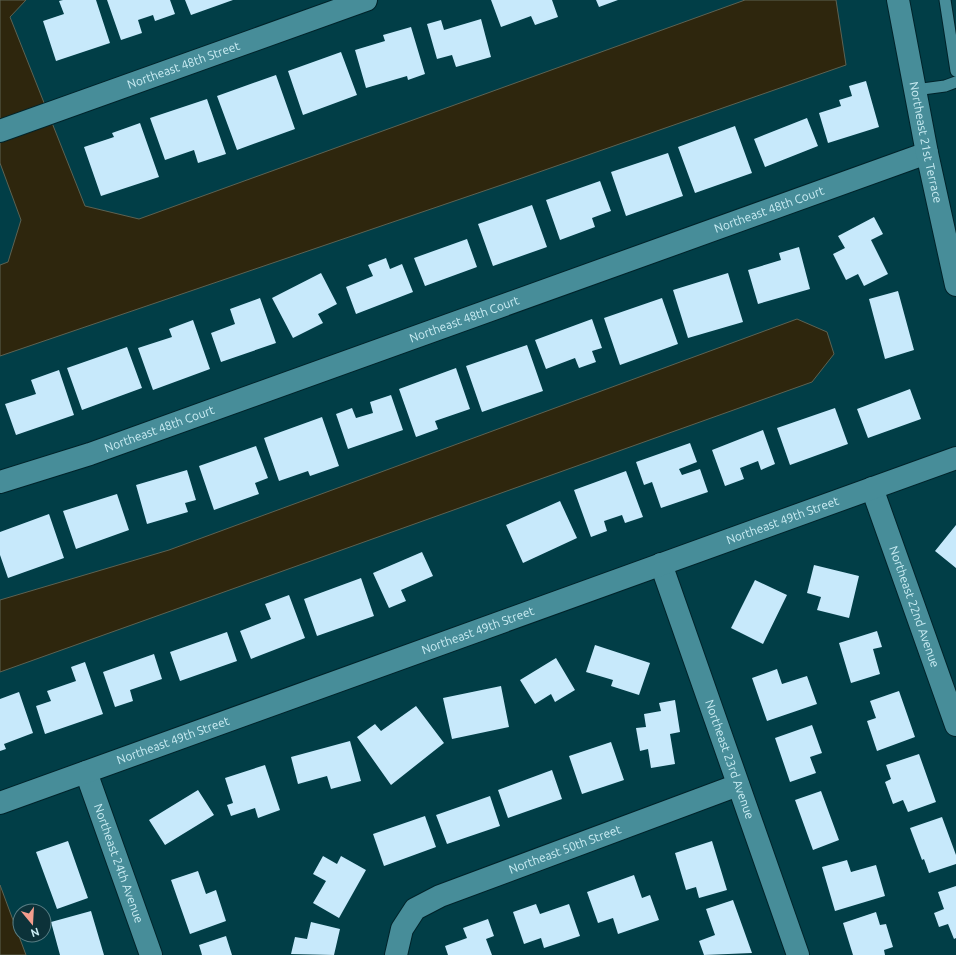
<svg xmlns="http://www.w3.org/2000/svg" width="956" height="955" viewBox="0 0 956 955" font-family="Ubuntu,sans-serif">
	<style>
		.water { fill: #2e260d; stroke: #5d6252 }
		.building { fill: #c7e9fb }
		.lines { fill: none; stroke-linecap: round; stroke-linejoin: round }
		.service-casing { stroke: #00232a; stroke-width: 13 }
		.minor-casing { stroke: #00232a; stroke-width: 24 }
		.tertiary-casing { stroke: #00232a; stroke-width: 24 }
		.service { stroke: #478d99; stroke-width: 11 }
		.minor { stroke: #478d99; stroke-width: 22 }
		.tertiary { stroke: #478d99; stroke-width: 22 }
		.labels { text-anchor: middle; stroke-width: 4; stroke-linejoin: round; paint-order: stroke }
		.street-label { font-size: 12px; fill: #cbedf4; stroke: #0c3239 }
	</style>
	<rect width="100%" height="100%" fill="#013e47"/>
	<path class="water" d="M0 0H26L10 17 85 206 139 219 745 0H836L846 65 519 179 0 356V265L8 262 21 220 0 163Z
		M797 319 827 332 834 354 812 382 0 672V600L169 550Z
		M0 885 26 955H0Z"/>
	<path class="building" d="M63 0H96L110 43 56 61 43 21 64 14 59 1Z
		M107 0H170L175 14 155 21 153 15 138 20 142 33 121 40Z
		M185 0H233L191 15Z
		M491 0H552L558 17 535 25 531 16 501 27Z
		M596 0H618L599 7Z
		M481 19 491 57 456 67 452 55 437 59 427 24 441 20 444 30Z
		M411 27 425 74 408 80 407 76 366 88 355 50 385 41 383 35Z
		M341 52 357 95 303 115 288 71Z
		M276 75 295 129 237 150 217 96Z
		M866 81 879 127 828 143 819 113 841 106 839 100 852 96 849 86Z
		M207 99 226 154 198 163 194 150 165 160 150 118Z
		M807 118 818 146 765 167 754 139Z
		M140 123 159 177 101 196 84 147 114 137 112 133Z
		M735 126 752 173 695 193 678 147Z
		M668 153 683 196 626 216 611 172Z
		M600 181 611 211 592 218 595 227 560 240 546 200Z
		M532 205 547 247 493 266 478 224Z
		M874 217 883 234 871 240 888 274 864 286 858 274 846 280 833 254 845 248 838 236Z
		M467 239 477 267 425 286 414 258Z
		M799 247 810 289 758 304 748 270 781 260 779 253Z
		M386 258 390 269 402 264 413 292 356 314 346 287 373 276 368 265Z
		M321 273 337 304 318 314 323 323 293 338 272 298Z
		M728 273 743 322 688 338 673 290Z
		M898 291 914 350 885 359 869 299Z
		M260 298 276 343 221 362 211 333 235 324 230 309Z
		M662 298 678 344 620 365 604 318Z
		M592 319 602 348 592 351 596 362 579 368 575 358 546 369 535 340Z
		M193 320 210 369 153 390 138 348 172 337 169 329Z
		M527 345 543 391 482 412 466 366Z
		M127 347 142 388 82 410 67 368Z
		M456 368 470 409 435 421 438 429 416 437 399 389Z
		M59 370 74 415 16 435 5 404 36 394 31 380Z
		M910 389 921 419 868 438 857 409Z
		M391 395 403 430 348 449 336 414 352 408 356 418 373 413 370 402Z
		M835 408 848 444 790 465 777 428Z
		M322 417 339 466 310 476 308 471 279 481 264 438Z
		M763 430 775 464 761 470 758 461 740 468 744 479 725 486 712 450Z
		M690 443 697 462 679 469 682 475 700 469 708 492 661 508 652 482 644 485 636 462Z
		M256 446 268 478 255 483 259 494 214 510 199 466Z
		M187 470 196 500 185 503 188 512 147 524 136 485Z
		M626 471 643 517 625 523 622 515 604 521 607 531 591 537 574 490Z
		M117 494 129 530 76 549 63 511Z
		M560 501 577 538 523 563 506 525Z
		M49 514 64 558 8 578 0 555V532Z
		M956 525V568L935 551Z
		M422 552 433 576 401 590 406 601 389 608 373 573Z
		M814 565 859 576 849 618 817 610 821 597 807 593Z
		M361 578 374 616 317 636 304 599Z
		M755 580 787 595 763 644 731 628Z
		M289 595 305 638 251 659 240 631 271 619 265 604Z
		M877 631 882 647 873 649 880 674 851 683 839 643Z
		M227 632 237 661 180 681 170 652Z
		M595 645 650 663 639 695 611 686 613 680 586 672Z
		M154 654 162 679 130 690 133 701 115 707 103 672Z
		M556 658 575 690 555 702 551 694 535 704 520 680Z
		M85 662 103 714 45 734 36 706 51 701 47 691 76 681 71 667Z
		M777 669 782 684 807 676 817 704 767 721 752 678Z
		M501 686 509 727 452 739 443 698Z
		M899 691 915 737 877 751 867 721 876 718 870 701Z
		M19 692 33 733 4 744 6 749 0 751V699Z
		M675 700 680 732 670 734 675 764 651 768 648 749 640 751 636 728 646 727 644 714 661 711 659 703Z
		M416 706 444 743 391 785 357 737 375 724 381 731Z
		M812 725 822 753 810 757 816 773 790 782 775 738Z
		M350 741 361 781 331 789 327 776 298 784 291 757Z
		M611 742 624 780 582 794 569 756Z
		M919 754 936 802 908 812 903 800 893 804 885 782 891 779 886 765Z
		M265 765 280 810 258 818 255 808 231 816 227 805 233 803 225 778Z
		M552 770 562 799 508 818 498 790Z
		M198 790 214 815 165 845 149 820Z
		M821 791 839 840 813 850 795 800Z
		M490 796 500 826 447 844 436 815Z
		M425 816 436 847 384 866 373 834Z
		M942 817 956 855V864L929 873 924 859 922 860 910 828Z
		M68 841 88 898 57 909 36 852Z
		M712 841 727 890 699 898 696 887 686 890 675 853Z
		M323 856 337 864 341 856 366 870 339 918 313 903 326 881 313 874Z
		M847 860 851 872 876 865 885 896 835 911 822 867Z
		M198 871 206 894 216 890 226 921 190 934 171 880Z
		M634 875 642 898 650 895 659 920 618 934 613 918 598 923 587 892Z
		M956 886V938L954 939 948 924 939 927 934 913 944 909 938 892Z
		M733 900 752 953 704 955 699 941 715 935 706 909Z
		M536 904 540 914 569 904 580 936 544 948 541 938 524 944 513 912Z
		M91 911 104 955H60L51 922Z
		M876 912 880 925 886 924 893 947 884 950 885 955H853L843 923Z
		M488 919 494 936 486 939 492 955H448L445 946 467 938 463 928Z
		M311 922 340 929 334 955 291 954 295 937 307 939Z
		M226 936 232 955H202L199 945Z"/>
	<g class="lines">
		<g class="service-casing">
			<path id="service" d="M945 0 956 71
				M915 90 945 86 956 82"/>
		</g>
		<g class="minor-casing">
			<g id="minor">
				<path id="s1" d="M0 131 366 0"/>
				<path id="s2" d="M0 482 90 454 927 153"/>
				<path id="s3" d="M872 488 956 725"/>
				<path id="s4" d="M661 564 798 955"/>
				<path id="s5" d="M86 772 151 955"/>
				<path id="s6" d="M396 955 402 929 415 909 440 896 738 785"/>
			</g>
		</g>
		<g class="tertiary-casing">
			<g id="tertiary">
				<path id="s7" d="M898 0 927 153 956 285"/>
				<path id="s8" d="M0 803 956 458"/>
			</g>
		</g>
		<use href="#service" class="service"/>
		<use href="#minor" class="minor"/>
		<use href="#tertiary" class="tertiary"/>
	</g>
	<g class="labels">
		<g class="street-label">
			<text dy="4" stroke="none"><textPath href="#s1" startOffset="195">Northeast 48th Street</textPath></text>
			<text dy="4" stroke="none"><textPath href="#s7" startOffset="145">Northeast 21st Terrace</textPath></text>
			<text dy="4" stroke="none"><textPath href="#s2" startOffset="816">Northeast 48th Court</textPath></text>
			<text dy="4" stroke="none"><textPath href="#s2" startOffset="492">Northeast 48th Court</textPath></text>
			<text dy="4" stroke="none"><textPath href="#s2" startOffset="168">Northeast 48th Court</textPath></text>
			<text dy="4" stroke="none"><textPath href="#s8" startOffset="832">Northeast 49th Street</textPath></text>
			<text dy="4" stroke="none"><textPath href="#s3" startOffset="126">Northeast 22nd Avenue</textPath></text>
			<text dy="4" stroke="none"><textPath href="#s8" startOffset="508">Northeast 49th Street</textPath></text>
			<text dy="4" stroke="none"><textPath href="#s8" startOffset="184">Northeast 49th Street</textPath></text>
			<text dy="4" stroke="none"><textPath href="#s4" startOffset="207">Northeast 23rd Avenue</textPath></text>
			<text dy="4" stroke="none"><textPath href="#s6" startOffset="212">Northeast 50th Street</textPath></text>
			<text dy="4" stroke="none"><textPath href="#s5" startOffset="97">Northeast 24th Avenue</textPath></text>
		</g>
	</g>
	<g transform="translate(32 923) rotate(162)"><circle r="19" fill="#0c3239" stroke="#587d84"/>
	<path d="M0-3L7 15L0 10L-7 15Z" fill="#f49d8d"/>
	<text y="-6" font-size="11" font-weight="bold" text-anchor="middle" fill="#cbedf4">N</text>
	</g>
</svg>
